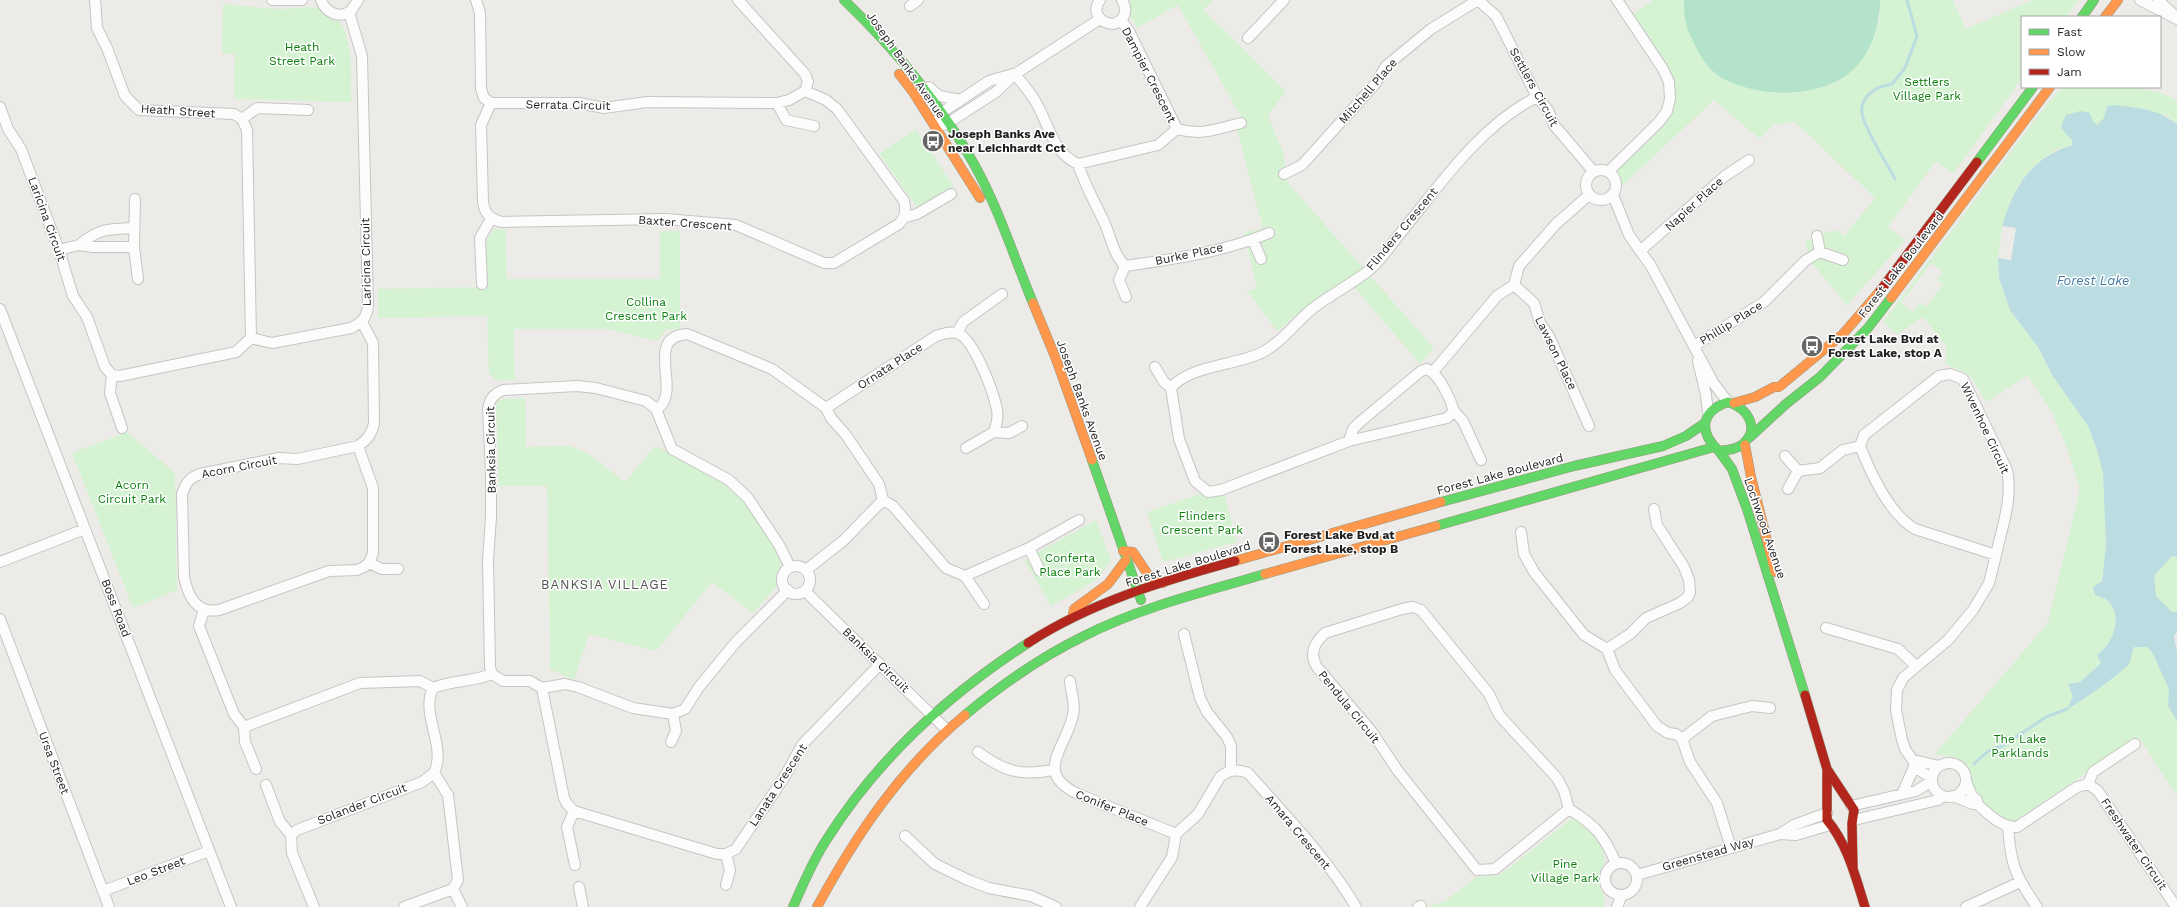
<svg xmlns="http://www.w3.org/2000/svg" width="2177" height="907" viewBox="0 0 2177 907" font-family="'Work Sans',sans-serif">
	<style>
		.park { fill: #d5f3d3; fill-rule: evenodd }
		.pitch { fill: #b3e4cb }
		.water { fill: #bbdce0 }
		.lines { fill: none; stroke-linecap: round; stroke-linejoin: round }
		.stream { stroke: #bbdce0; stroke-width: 3 }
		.street-casing { stroke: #c6c5c4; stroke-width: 12 }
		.fast-casing { stroke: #97977f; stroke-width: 10 }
		.slow-casing { stroke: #97977f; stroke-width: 10 }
		.jam-casing { stroke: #97977f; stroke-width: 10 }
		.street { stroke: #fcfcfc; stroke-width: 10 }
		.fast { stroke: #63d668; stroke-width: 9 }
		.slow { stroke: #ff974d; stroke-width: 9 }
		.jam { stroke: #b3261e; stroke-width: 9 }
		.labels { text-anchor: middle; stroke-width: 3; stroke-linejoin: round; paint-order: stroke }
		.park-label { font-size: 12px; fill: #0b7f0c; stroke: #fff }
		.street-label { font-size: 12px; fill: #1f1f1f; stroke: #fff }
		.poi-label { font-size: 12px; font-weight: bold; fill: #1f1f1f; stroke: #fff; text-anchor: start }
		.water-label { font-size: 13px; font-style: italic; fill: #44789f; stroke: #fff }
		.neighbourhood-label { font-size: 13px; letter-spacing: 1px; fill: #525252; stroke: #fff }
	</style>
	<rect width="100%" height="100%" fill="#edebe8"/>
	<path class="park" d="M1122 0H1213L1203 10 1286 91 1268 116 1283 152 1289 184 1434 348 1420 364 1348 280 1318 297 1277 331 1247 291 1257 288 1244 233 1263 228 1237 130 1240 115 1178 5 1137 28Z
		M1654 0H1684L1683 9 1818 89 1838 81 1857 64 1880 19V0H1953L1966 29 2032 0H2078L2066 17H2022V78L1953 174 1936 161 1888 227 1905 240 1847 305 1812 263 1805 242 1818 235 1836 230 1844 236 1875 198 1795 122 1773 125 1760 139 1714 100 1623 185 1608 172 1667 111 1669 82 1627 18Z
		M223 4C242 5 262 9 281 9 296 9 313 4 327 11 356 25 351 76 351 102L234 99 235 54 222 53Z
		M2063 87C2101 87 2143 82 2177 100V124L2166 115 2107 106 2104 118 2097 125 2093 122 2067 135 2073 140 2072 145 2055 150 2035 165 2017 187 2002 226 1998 258 1999 278 2010 310 2038 347 2052 375 2088 426 2097 450 2103 473 2106 544 2104 572 2095 595C2099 596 2104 598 2107 600 2124 616 2113 644 2097 655L2101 663C2087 676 2073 686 2073 707L2130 662 2134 646 2147 647 2153 654 2169 689 2168 706 2177 721V797L2139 737 2017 820C2013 820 2008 821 2004 819 1992 814 1974 797 1970 784 1966 775 1967 766 1958 759 1951 754 1941 756 1934 755L2048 623 2080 488 2066 445 2052 413 2028 375 1986 402 1970 375 1946 364 1947 347 1923 317 1897 335 1883 322 2047 104ZM1931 263 1943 272 1937 280 1943 284 1926 307 1920 303 1913 312 1901 303Z
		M916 129 954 187 917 207 879 154Z
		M495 229H506L507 279H660V231H680V329H666L658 341 607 329H514L515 380H496L489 373 487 316 378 318V289L487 287 485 241Z
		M525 398 526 447 570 446 589 454 625 482 655 446 711 473 745 502 776 548 781 567 778 585 753 613 712 582 656 651 589 634 574 680 550 669 547 486H499L496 404 500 399Z
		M127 432 175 473 177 590 133 608 72 453Z
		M1203 493 1212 496 1224 494 1237 542 1163 562 1147 512Z
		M1096 520 1111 560 1098 579 1051 606 1024 560Z
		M2172 556 2177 557V612H2172L2156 596 2154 576Z
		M1571 819C1587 824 1604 838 1604 857 1605 866 1601 878 1600 888L1604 895 1605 907H1426L1445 901 1476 877 1500 875Z"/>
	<path class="pitch" d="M1684 0H1880C1880 31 1867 66 1837 81 1803 98 1755 96 1722 78 1708 70 1699 55 1693 41 1686 28 1683 14 1684 0Z"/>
	<path class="water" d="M2116 105C2142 109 2155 108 2177 124V557L2172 556 2154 576 2156 596 2172 612H2177V632L2174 636 2177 652V721L2168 706 2169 689 2153 654 2147 647H2134C2132 652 2131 659 2129 664 2124 671 2074 707 2067 709L2073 696 2068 684 2080 682 2101 663 2097 655C2113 644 2124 616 2107 600 2104 598 2099 596 2095 595L2093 587 2102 581 2106 544 2103 473 2097 450 2088 426 2052 375 2038 347 2010 310 1999 278 1998 258 2011 260 2016 228 2002 226C2014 186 2031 158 2072 145V140L2067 135 2061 127 2066 115 2080 111 2090 113 2093 122 2097 125 2104 118 2107 106Z"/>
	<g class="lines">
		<path class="stream" d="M1895 179C1888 166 1863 126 1862 113 1860 95 1878 86 1892 84L1905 68 1917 36 1907 0
			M1974 764 1988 751 2004 745 2046 717 2067 709"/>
		<g class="street-casing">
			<path id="street" d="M95 0 97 28 107 48 125 96 139 110 234 114 242 119 247 130 251 338
				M272 0H302
				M321 0C326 13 339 19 351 11L358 0
				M476 0 480 13 481 89 484 98 491 103H579L604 108 647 102 777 103 789 100 805 91 808 82 805 74 738 0
				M1100 0C1091 12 1100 23 1113 24 1124 21 1129 11 1122 0
				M1478 0 1496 16 1537 97 1548 110 1554 125 1594 172
				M2140 0 2177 19
				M2158 0 2173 14
				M910 6 918 0
				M1248 38 1284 0
				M1015 74C1021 82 1028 90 1034 99 1048 121 1052 153 1078 164L1158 145 1177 129 1129 31 1121 20
				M929 87 939 96 961 100
				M491 103 481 125 483 202C485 214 489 218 501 222L666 219 736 225 824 263H834L899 224C906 216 906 211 904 201L837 109 826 100 805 91
				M777 103 786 120 814 126
				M0 107 8 129 21 149 59 250 73 296 87 317 105 367 112 375 120 376 236 352 251 338 272 343 351 328C361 323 367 318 368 306L362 56 349 12
				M939 118 941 113 989 81 1013 74
				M242 119 257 108 308 110
				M943 125 948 123 996 92 1015 74 1100 19
				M1177 129C1203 136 1216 129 1241 123
				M1078 164C1085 186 1096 204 1105 224 1111 238 1114 255 1125 266 1174 259 1224 252 1269 233
				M1586 185a15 15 0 1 1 30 0a15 15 0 1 1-30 0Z
				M1608 172 1659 122 1667 111 1670 99 1669 82 1663 69 1617 0
				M1284 174 1302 165 1375 84 1386 66 1431 29 1478 0
				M1613 195 1629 235 1651 266 1714 384 1728 402
				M906 217 917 214 951 194
				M134 228C108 229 100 228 79 245L93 247H134L135 199
				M1817 236 1820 252 1843 260
				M1253 240 1261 259
				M134 247 138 279
				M59 250 79 245
				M1640 251 1725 176 1749 160
				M1125 266 1119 280 1126 297
				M482 284 480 238 491 219
				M1514 285 1534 303 1540 323 1549 336 1589 426
				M0 309 231 907
				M957 333 963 322 1002 294
				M1694 346 1764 302 1806 260 1820 252
				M1698 361 1706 395 1708 412
				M1155 367 1164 382 1171 388
				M1433 372 1497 296 1514 285 1519 266 1556 224 1589 195
				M1950 374 1963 379 2007 470C2013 498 2002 527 1996 555L1915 529C1889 514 1871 474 1860 446L1864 435 1939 376Z
				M112 375 110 393 122 428
				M826 408 936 336C942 334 950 331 957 333 973 337 992 389 996 405 999 415 997 423 994 432L966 448
				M656 409C658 408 662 405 663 403 676 381 647 337 687 334L772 369 826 408 831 418 846 435 879 484 883 500 843 541 806 570
				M1454 411 1463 421 1481 460
				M994 432 1009 433 1022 426
				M1349 441 1353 429 1360 422 1421 371 1427 369C1440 375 1450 398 1454 411L1447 418 1349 441 1221 490 1208 492 1195 481 1179 439 1171 388C1189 365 1236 366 1263 352 1282 342 1296 322 1312 309 1330 295 1350 285 1368 271 1381 261 1392 243 1403 230 1442 182 1481 125 1537 97
				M358 446 373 488V553L369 563 364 567 357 570 329 571 219 610C196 614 188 596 184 577L182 494C186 483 189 478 200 474L279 458 297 459 358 446C367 440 371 435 374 424L373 343 362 322
				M1785 456 1798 471 1788 489
				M1798 471 1820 468 1843 450 1860 446
				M883 500 893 506 946 568 965 576 1029 548 1079 520
				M1521 532 1524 554 1534 572 1584 635 1607 649 1615 670 1657 726 1668 733 1676 734 1682 739 1690 762 1717 803 1731 848
				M1029 548 1040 571
				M0 562 85 529
				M369 563 382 569H398
				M782 580a14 14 0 1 1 28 0a14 14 0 1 1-28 0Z
				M965 576 984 604
				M788 590 736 642 699 687 685 709 673 714 633 708 578 687 565 684 542 688 530 681H503L492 674 490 667 488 560 491 517V472L488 409C490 398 494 394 503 390L577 386 596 388 646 401 656 409 672 449 729 480 748 498 779 545 790 567
				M805 591 947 730
				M204 610 199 626 234 714 244 727 245 742 256 769
				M0 619 109 907
				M1826 628 1898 649 1916 666
				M1184 634 1200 698 1207 712 1227 737 1231 746V771
				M1607 649 1630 634 1646 618 1680 603 1688 597 1690 592 1689 580 1684 567 1657 525 1654 509
				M1070 681C1071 692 1076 705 1073 715 1066 748 1033 773 1078 794L1176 834
				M542 688 564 798 567 804 574 811 717 854H726L736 849 785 776 802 745 880 664
				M244 727 360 683 420 681 433 688
				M1682 739 1712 716 1752 706 1770 708
				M671 742 676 731 673 714
				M978 752C1005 772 1021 776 1053 770
				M1914 762 1918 761 1939 766
				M1932 780a17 17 0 1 1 34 0a17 17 0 1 1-34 0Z
				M434 773C447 745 420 715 433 688 452 680 472 682 492 674
				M1932 778 1914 767V762L1905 749 1902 740 1896 710 1897 690 1903 678 1948 640 1973 610 1989 583 1996 555
				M1966 781 1972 796 1977 800V804C1989 814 2000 827 2017 827L2077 787 2088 784 2098 791 2176 907
				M2088 784 2093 772 2135 744
				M266 785 280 822 291 835
				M1902 794 1914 767
				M1953 796 1973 804H1977
				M1851 806 1916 791 1932 781
				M1569 809 1495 869 1477 870 1398 771 1372 732 1317 667C1309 654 1314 643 1325 633L1402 609 1413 607 1421 610 1489 694 1499 715 1557 778 1564 791 1569 809C1596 826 1603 834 1616 863
				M574 811 567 827 575 865
				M1854 820 1938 800 1943 796
				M2008 827C2011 866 2015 875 2037 907
				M1780 834 1796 835 1830 825
				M905 836 935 864 968 880 989 888 1031 896 1056 907
				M1605 879a16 16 0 1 1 32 0a16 16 0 1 1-32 0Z
				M1637 875 1780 834 1794 825 1827 813
				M726 885 730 870 726 854
				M579 887 583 907
				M453 889 462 907
				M103 891 209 851
				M314 907 292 853 291 835 297 830 422 782 434 773 448 795 458 880 453 889 404 907
				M1140 907 1172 857 1176 834 1198 814 1220 777C1229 769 1238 769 1248 773 1286 816 1327 858 1356 907
				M1418 907 1421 906
				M1617 907 1622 895
				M1966 907 2020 882"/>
		</g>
		<g class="fast-casing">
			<path id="fast" d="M844 0C894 48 940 103 974 164 998 207 1014 257 1033 303
				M2082 17 2094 0
				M1977 162 2033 87
				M1728 402C1747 408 1761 428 1743 444 1736 450 1727 450 1719 451 1698 432 1701 411 1728 402Z
				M1749 438 1786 404 1820 377 1868 328 1891 298
				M1719 451 1732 469 1747 509 1805 695
				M1092 460 1141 600
				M1441 502 1574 466 1663 446 1686 436 1705 423
				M1436 526 1714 447
				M965 715C1001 685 1041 657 1084 636 1141 607 1204 592 1265 574
				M793 907C803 884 813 860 827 839 877 760 949 694 1028 643"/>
		</g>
		<g class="slow-casing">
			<path id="slow" d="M2105 17 2118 0
				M899 74 913 92 980 198
				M1891 298 2050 87
				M1033 303 1056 359 1092 460
				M1734 403 1755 397 1774 387H1779L1843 334 1880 291
				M1745 445 1751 477 1775 572
				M1123 551 1133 552 1149 576 1163 583
				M1235 561 1441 502
				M1265 574 1436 526
				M1073 614 1074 609 1108 584 1126 560
				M817 907C856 835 901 768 965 715"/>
		</g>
		<g class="jam-casing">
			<path id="jam" d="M1880 291 1977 162
				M1028 643C1091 602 1163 581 1235 561
				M1805 695 1827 769 1854 810 1852 824 1853 869
				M1827 770V820C1847 843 1856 878 1865 907"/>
		</g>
		<use href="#street" class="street"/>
		<use href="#fast" class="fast"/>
		<use href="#slow" class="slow"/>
		<use href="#jam" class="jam"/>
	</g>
	<defs>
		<g id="bus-disc" transform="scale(1.15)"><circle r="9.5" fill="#676665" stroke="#fff"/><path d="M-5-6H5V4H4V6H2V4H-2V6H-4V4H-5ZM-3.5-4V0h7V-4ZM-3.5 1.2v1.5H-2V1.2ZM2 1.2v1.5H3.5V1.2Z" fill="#fff"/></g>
	</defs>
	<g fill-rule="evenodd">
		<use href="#bus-disc" x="933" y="141"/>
		<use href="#bus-disc" x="1812" y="346"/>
		<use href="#bus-disc" x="1269" y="542"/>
	</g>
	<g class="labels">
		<g class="park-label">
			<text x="302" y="51">Heath<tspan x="302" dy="14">Street Park</tspan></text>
			<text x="1927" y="86">Settlers<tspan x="1927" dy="14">Village Park</tspan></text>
			<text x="646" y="306">Collina<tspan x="646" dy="14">Crescent Park</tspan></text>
			<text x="132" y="489">Acorn<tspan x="132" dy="14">Circuit Park</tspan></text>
			<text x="1202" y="520">Flinders<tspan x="1202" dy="14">Crescent Park</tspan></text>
			<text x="1070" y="562">Conferta<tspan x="1070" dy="14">Place Park</tspan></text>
			<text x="2020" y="743">The Lake<tspan x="2020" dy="14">Parklands</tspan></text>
			<text x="1565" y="868">Pine<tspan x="1565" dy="14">Village Park</tspan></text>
		</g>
		<g class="street-label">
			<text transform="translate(906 65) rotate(55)" y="4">Joseph Banks Avenue</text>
			<text transform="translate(1149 75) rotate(63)" y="4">Dampier Crescent</text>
			<text transform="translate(1534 87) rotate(61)" y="4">Settlers Circuit</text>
			<text transform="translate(1368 91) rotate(-49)" y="4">Mitchell Place</text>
			<text transform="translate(568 105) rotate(1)" y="4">Serrata Circuit</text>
			<text transform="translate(178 111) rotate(4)" y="4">Heath Street</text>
			<text transform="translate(1694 204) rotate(-42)" y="4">Napier Place</text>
			<text transform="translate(47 219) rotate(70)" y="4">Laricina Circuit</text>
			<text transform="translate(685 223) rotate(4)" y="4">Baxter Crescent</text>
			<text transform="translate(1402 229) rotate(-50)" y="4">Flinders Crescent</text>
			<text transform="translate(1189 254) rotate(-12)" y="4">Burke Place</text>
			<text transform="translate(366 262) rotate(-91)" y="4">Laricina Circuit</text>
			<text transform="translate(1901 265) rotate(-52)" y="4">Forest Lake Boulevard</text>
			<text transform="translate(1731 323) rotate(-32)" y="4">Phillip Place</text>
			<text transform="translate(1556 353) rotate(64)" y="4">Lawson Place</text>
			<text transform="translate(890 366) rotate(-33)" y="4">Ornata Place</text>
			<text transform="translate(1082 400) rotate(70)" y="4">Joseph Banks Avenue</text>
			<text transform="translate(1985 428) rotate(65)" y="4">Wivenhoe Circuit</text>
			<text transform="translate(491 450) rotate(-91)" y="4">Banksia Circuit</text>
			<text transform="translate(239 467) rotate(-11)" y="4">Acorn Circuit</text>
			<text transform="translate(1500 474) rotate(-15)" y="4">Forest Lake Boulevard</text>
			<text transform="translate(1765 528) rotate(71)" y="4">Lochwood Avenue</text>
			<text transform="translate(1188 564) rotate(-17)" y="4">Forest Lake Boulevard</text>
			<text transform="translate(116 608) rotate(69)" y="4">Boss Road</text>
			<text transform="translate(876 660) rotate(44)" y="4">Banksia Circuit</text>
			<text transform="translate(1349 707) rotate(51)" y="4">Pendula Circuit</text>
			<text transform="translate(54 763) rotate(69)" y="4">Ursa Street</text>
			<text transform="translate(778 785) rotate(-57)" y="4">Lanata Crescent</text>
			<text transform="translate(362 804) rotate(-21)" y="4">Solander Circuit</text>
			<text transform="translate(1112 808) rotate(22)" y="4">Conifer Place</text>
			<text transform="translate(1298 832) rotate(50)" y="4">Amara Crescent</text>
			<text transform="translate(2134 844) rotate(56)" y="4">Freshwater Circuit</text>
			<text transform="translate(1708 854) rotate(-16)" y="4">Greenstead Way</text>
			<text transform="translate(156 871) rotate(-21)" y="4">Leo Street</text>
		</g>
		<g class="poi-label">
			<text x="948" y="138">Joseph Banks Ave<tspan x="948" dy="14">near Leichhardt Cct</tspan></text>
			<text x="1828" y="343">Forest Lake Bvd at<tspan x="1828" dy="14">Forest Lake, stop A</tspan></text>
			<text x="1284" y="539">Forest Lake Bvd at<tspan x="1284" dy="14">Forest Lake, stop B</tspan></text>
		</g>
		<g class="water-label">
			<text x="2093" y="285">Forest Lake</text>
		</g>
		<g class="neighbourhood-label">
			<text x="605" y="589">BANKSIA VILLAGE</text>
		</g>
	</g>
	<rect x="2021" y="16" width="140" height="72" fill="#ffffff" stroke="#a5a5a5"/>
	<rect x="2029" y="29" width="20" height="6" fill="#63d668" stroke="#a5a5a5"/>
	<text x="2057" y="36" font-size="12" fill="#1f1f1f">Fast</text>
	<rect x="2029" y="49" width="20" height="6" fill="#ff974d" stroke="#a5a5a5"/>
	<text x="2057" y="56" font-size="12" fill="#1f1f1f">Slow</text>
	<rect x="2029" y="69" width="20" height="6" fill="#b3261e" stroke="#a5a5a5"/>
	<text x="2057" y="76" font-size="12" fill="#1f1f1f">Jam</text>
</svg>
